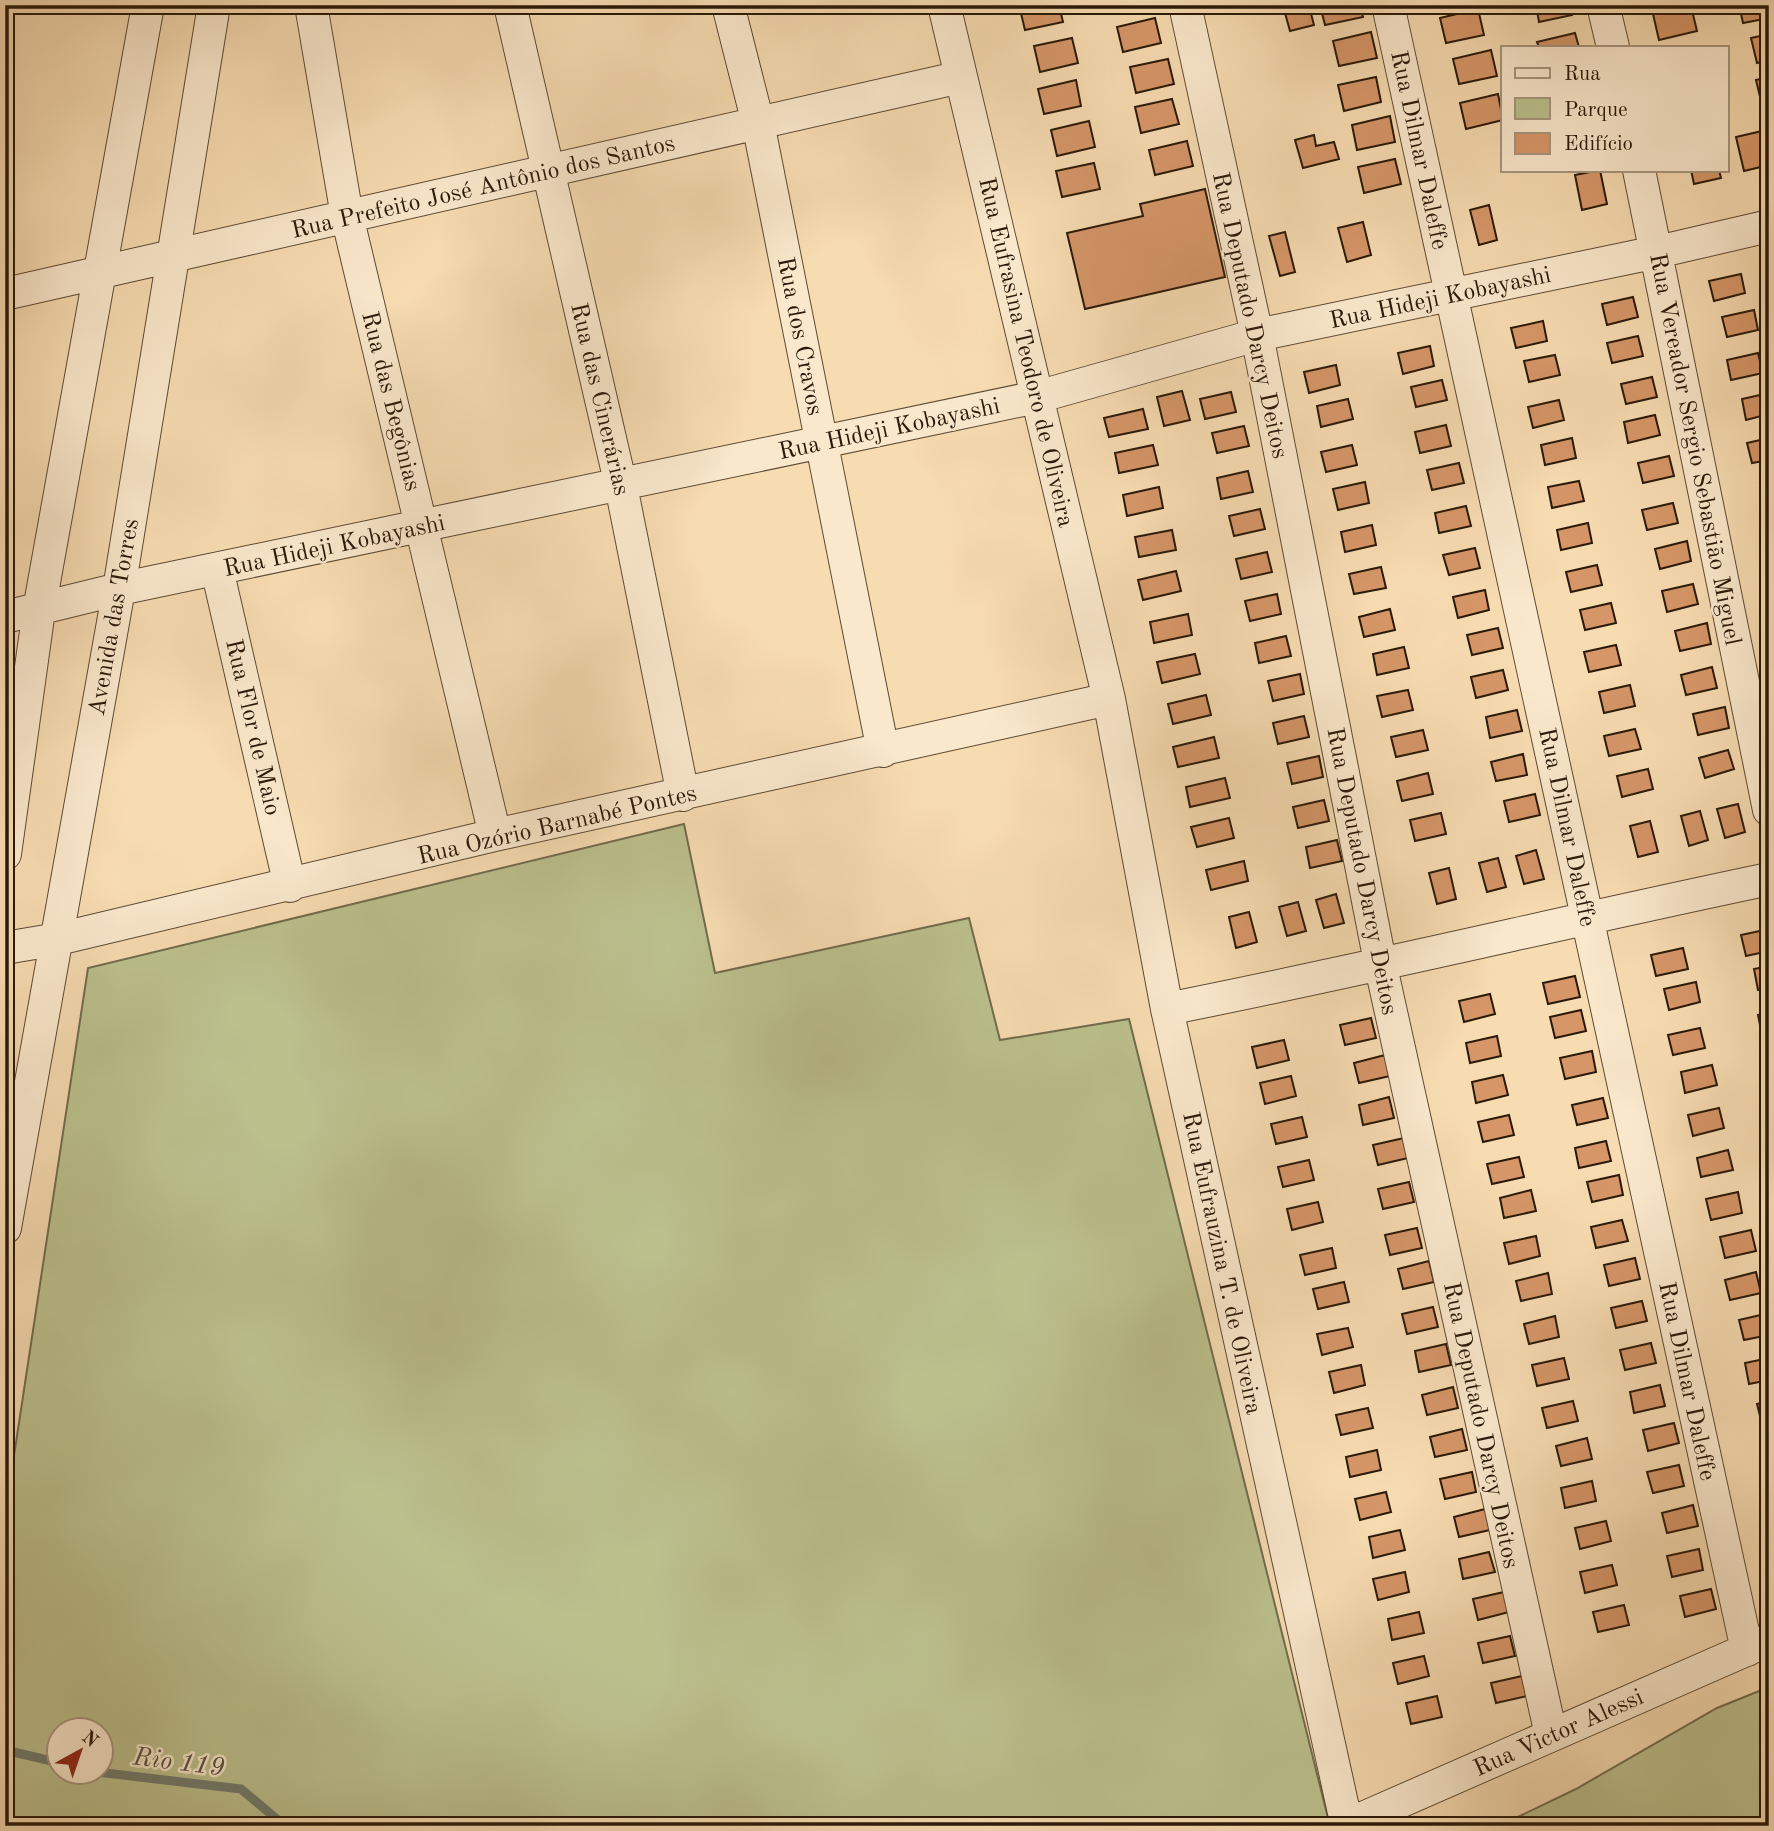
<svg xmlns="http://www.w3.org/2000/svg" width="1774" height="1831" viewBox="0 0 1774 1831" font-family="'Old Standard TT',serif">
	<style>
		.green { fill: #bbc08d; stroke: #726c4b; stroke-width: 2; fill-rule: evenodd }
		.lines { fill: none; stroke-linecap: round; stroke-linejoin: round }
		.stream { stroke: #6f7a6c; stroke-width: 9 }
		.building { fill: #d69668; stroke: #2a1909; stroke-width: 2 }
		.minor-casing { stroke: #5d4a33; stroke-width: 34 }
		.minor { stroke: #fae8cc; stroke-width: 32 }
		.labels { text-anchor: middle; stroke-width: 5; stroke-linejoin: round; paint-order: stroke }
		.street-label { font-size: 24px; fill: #2a1909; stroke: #fae8cc }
		.water-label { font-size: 26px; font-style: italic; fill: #525243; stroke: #fae8cc }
	</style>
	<rect width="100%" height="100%" fill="#f7dbb1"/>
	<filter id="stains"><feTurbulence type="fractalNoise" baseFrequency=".00286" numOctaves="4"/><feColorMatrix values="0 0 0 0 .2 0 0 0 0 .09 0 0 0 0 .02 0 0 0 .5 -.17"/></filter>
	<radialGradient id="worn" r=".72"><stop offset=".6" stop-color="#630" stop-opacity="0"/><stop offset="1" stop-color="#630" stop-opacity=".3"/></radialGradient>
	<path class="green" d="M684 824 715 973 969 918 1000 1040 1129 1019 1330 1826H5V1515L88 968ZM60 1730H102V1772H60Z
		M1769 1687V1826H1499L1576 1789 1717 1708Z"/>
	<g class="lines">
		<path class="stream" d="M5 1750 60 1763
			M97 1772 241 1789 285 1826"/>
	</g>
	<path class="building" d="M1019 5H1059L1063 22 1025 30Z
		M1320 5H1360L1363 17 1325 25Z
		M1536 5H1570L1572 15 1539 22Z
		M1739 5H1769V18L1743 23Z
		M1309 6 1314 25 1290 31 1285 13Z
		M1691 6 1697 31 1659 40 1653 14Z
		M1478 9 1484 35 1446 43 1440 18Z
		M1155 18 1161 43 1123 52 1117 27Z
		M1371 32 1377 58 1339 66 1333 41Z
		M1575 33 1579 47H1539L1537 42Z
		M1769 34V60L1757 63 1751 38Z
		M1072 38 1078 63 1040 72 1034 46Z
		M1491 50 1497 76 1459 84 1453 59Z
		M1168 59 1174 84 1136 93 1130 67Z
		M1376 77 1381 102 1344 111 1338 85Z
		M1769 77V104L1762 105 1756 80Z
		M1076 80 1081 106 1044 114 1038 89Z
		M1498 94 1503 120 1466 129 1460 103Z
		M1172 99 1179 124 1141 133 1135 107Z
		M1390 116 1395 142 1357 150 1352 125Z
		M1089 121 1095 147 1057 156 1051 130Z
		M1762 131 1769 165 1744 171 1736 137Z
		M1314 135 1316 146 1334 142 1339 159 1303 168 1295 140Z
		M1187 141 1193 166 1155 175 1149 150Z
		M1395 159 1401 184 1364 193 1358 167Z
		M1094 163 1100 189 1062 197 1056 171Z
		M1600 170 1607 204 1582 210 1575 175Z
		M1691 170H1719L1721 178 1694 184Z
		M1205 189 1225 277 1085 309 1067 233 1143 216 1140 204Z
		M1489 205 1497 240 1479 245 1470 210Z
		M1363 222 1371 255 1347 262 1338 228Z
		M1285 232 1295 272 1280 276 1269 236Z
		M1741 274 1745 293 1714 301 1709 281Z
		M1633 297 1638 317 1607 325 1602 304Z
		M1754 310 1758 330 1727 337 1722 317Z
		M1543 321 1547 341 1516 348 1511 328Z
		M1638 336 1643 356 1612 363 1607 343Z
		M1430 346 1434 366 1403 374 1398 353Z
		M1758 353 1763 373 1731 380 1727 360Z
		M1555 355 1560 375 1529 382 1524 361Z
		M1336 365 1340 385 1309 393 1304 372Z
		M1652 377 1657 397 1626 404 1621 384Z
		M1442 380 1447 400 1416 407 1411 387Z
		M1182 391 1190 420 1164 426 1157 397Z
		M1231 392 1236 412 1205 419 1200 399Z
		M1769 393V414L1746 420 1742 399Z
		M1348 399 1353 419 1321 427 1317 406Z
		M1559 400 1564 420 1533 428 1528 407Z
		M1143 409 1148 429 1109 437 1104 418Z
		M1655 415 1660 435 1628 443 1624 422Z
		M1446 425 1451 446 1420 453 1415 432Z
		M1244 426 1249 446 1217 453 1212 433Z
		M1572 438 1576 458 1545 465 1541 445Z
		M1769 438V460L1752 463 1747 443Z
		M1153 445 1158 465 1119 473 1115 453Z
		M1352 445 1357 465 1326 472 1321 452Z
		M1669 456 1674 476 1643 483 1638 463Z
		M1459 463 1464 483 1432 490 1427 470Z
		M1248 471 1253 492 1221 499 1217 478Z
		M1579 481 1584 501 1552 508 1548 487Z
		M1769 481V502L1765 503 1760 483Z
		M1365 482 1369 503 1338 510 1333 489Z
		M1159 487 1163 508 1127 516 1123 495Z
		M1673 503 1678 523 1647 530 1642 510Z
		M1466 506 1471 526 1439 533 1435 513Z
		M1260 509 1265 529 1234 536 1229 516Z
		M1588 523 1592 543 1561 550 1557 530Z
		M1372 525 1376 545 1345 552 1341 532Z
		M1172 530 1176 550 1139 557 1135 537Z
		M1687 541 1691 561 1660 569 1655 549Z
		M1475 548 1480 568 1449 575 1443 555Z
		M1267 552 1272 572 1241 579 1236 559Z
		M1597 565 1602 585 1571 592 1566 572Z
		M1381 567 1386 588 1354 594 1349 574Z
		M1176 571 1181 591 1143 600 1138 580Z
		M1693 584 1698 604 1667 612 1662 591Z
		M1485 590 1489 610 1458 618 1453 597Z
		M1277 594 1281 614 1250 621 1245 601Z
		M1611 603 1616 623 1585 630 1580 610Z
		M1390 609 1395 630 1364 637 1359 617Z
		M1188 614 1192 635 1154 643 1150 622Z
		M1707 623 1711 644 1680 651 1675 631Z
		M1498 628 1503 648 1472 655 1467 635Z
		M1286 636 1291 656 1259 663 1255 643Z
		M1616 645 1621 665 1589 672 1584 652Z
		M1404 647 1409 668 1377 675 1373 654Z
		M1195 654 1200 674 1162 683 1157 662Z
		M1712 667 1717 688 1686 695 1681 675Z
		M1503 670 1508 690 1476 698 1471 677Z
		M1300 674 1304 694 1273 701 1268 681Z
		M1630 685 1635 706 1604 713 1599 692Z
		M1408 690 1413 710 1382 717 1377 696Z
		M1206 695 1211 715 1173 724 1168 704Z
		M1725 707 1729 728 1698 735 1693 714Z
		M1517 710 1522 731 1490 738 1486 717Z
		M1304 716 1309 737 1278 744 1273 723Z
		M1635 729 1641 749 1609 756 1604 736Z
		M1423 730 1428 750 1396 757 1391 737Z
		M1214 737 1219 758 1178 767 1173 747Z
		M1728 750 1734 769 1705 778 1699 758Z
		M1523 754 1527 775 1496 781 1491 762Z
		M1319 756 1323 777 1292 784 1287 763Z
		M1648 769 1653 789 1622 797 1617 776Z
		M1428 773 1433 794 1402 801 1397 781Z
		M1225 778 1230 798 1190 807 1186 787Z
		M1535 794 1540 815 1509 822 1504 801Z
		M1324 800 1329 821 1298 828 1293 807Z
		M1738 804 1745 832 1725 838 1717 809Z
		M1700 811 1708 840 1689 846 1681 816Z
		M1441 813 1446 834 1415 841 1410 820Z
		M1229 818 1234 838 1197 847 1191 827Z
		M1650 821 1658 852 1638 857 1630 826Z
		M1337 840 1342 861 1310 868 1306 847Z
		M1536 850 1544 879 1524 884 1516 856Z
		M1498 858 1506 887 1487 892 1479 863Z
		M1244 861 1248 881 1211 890 1206 870Z
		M1449 868 1456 899 1437 904 1429 873Z
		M1336 894 1344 923 1324 928 1316 900Z
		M1298 902 1306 931 1287 936 1279 907Z
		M1249 912 1257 942 1236 948 1229 917Z
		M1769 929V951L1746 956 1741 935Z
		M1683 948 1688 969 1656 976 1651 955Z
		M1769 966V987L1758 990 1754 969Z
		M1575 976 1580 997 1548 1004 1543 983Z
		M1696 982 1700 1002 1669 1010 1664 989Z
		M1490 994 1495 1014 1464 1022 1459 1001Z
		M1581 1010 1586 1031 1555 1038 1550 1017Z
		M1769 1012V1034L1762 1035 1758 1015Z
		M1371 1018 1376 1038 1345 1045 1340 1025Z
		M1700 1028 1705 1048 1673 1055 1668 1035Z
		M1497 1036 1501 1056 1470 1063 1466 1043Z
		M1284 1040 1289 1060 1257 1068 1252 1047Z
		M1592 1051 1596 1072 1565 1079 1560 1058Z
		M1385 1055 1390 1076 1359 1083 1354 1063Z
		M1712 1065 1717 1085 1685 1093 1681 1072Z
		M1503 1075 1508 1095 1476 1103 1472 1082Z
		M1291 1076 1296 1096 1265 1104 1260 1083Z
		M1389 1097 1394 1118 1363 1125 1359 1105Z
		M1603 1098 1608 1118 1577 1125 1572 1105Z
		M1719 1108 1724 1128 1693 1136 1688 1115Z
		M1509 1115 1514 1135 1483 1142 1478 1122Z
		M1302 1117 1307 1137 1276 1144 1271 1124Z
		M1404 1138 1408 1158 1378 1165 1373 1145Z
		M1606 1141 1611 1161 1579 1168 1575 1148Z
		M1728 1150 1733 1170 1701 1177 1697 1158Z
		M1519 1157 1524 1177 1492 1184 1487 1164Z
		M1309 1160 1314 1180 1283 1187 1278 1167Z
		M1619 1175 1623 1195 1592 1202 1587 1182Z
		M1409 1182 1414 1202 1383 1209 1378 1189Z
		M1531 1190 1536 1211 1504 1218 1500 1198Z
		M1738 1192 1742 1213 1711 1220 1706 1199Z
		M1318 1202 1323 1222 1292 1230 1287 1209Z
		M1622 1220 1628 1241 1596 1248 1591 1227Z
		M1417 1228 1422 1248 1390 1255 1385 1235Z
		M1751 1230 1756 1251 1725 1258 1720 1237Z
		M1536 1236 1540 1256 1509 1264 1504 1243Z
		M1332 1248 1336 1268 1305 1275 1300 1255Z
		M1635 1258 1640 1279 1609 1286 1604 1265Z
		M1429 1261 1434 1282 1403 1289 1398 1269Z
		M1756 1272 1761 1293 1730 1300 1725 1280Z
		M1548 1273 1552 1294 1521 1301 1516 1281Z
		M1344 1282 1349 1302 1318 1309 1313 1289Z
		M1642 1301 1647 1321 1616 1328 1611 1308Z
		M1433 1307 1438 1327 1407 1334 1402 1314Z
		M1769 1313V1335L1744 1340 1739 1320Z
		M1555 1316 1559 1337 1529 1344 1524 1324Z
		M1348 1328 1353 1347 1322 1355 1317 1334Z
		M1651 1343 1656 1363 1625 1370 1620 1350Z
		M1446 1344 1451 1365 1419 1372 1415 1351Z
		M1564 1358 1569 1379 1537 1386 1532 1365Z
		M1769 1358V1380L1749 1384 1745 1363Z
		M1361 1365 1365 1385 1334 1393 1329 1372Z
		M1660 1385 1665 1406 1634 1413 1630 1392Z
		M1453 1387 1458 1408 1427 1415 1422 1395Z
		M1573 1401 1578 1421 1547 1428 1542 1408Z
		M1769 1401V1423L1762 1424 1757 1404Z
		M1368 1408 1373 1428 1341 1435 1336 1415Z
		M1674 1423 1679 1443 1648 1451 1643 1430Z
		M1462 1429 1467 1450 1435 1457 1430 1437Z
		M1587 1438 1592 1459 1561 1466 1556 1446Z
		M1377 1450 1381 1470 1350 1477 1346 1457Z
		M1679 1465 1684 1486 1653 1493 1647 1472Z
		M1472 1472 1476 1492 1445 1499 1440 1479Z
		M1592 1481 1596 1501 1565 1508 1561 1488Z
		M1386 1492 1391 1512 1360 1520 1355 1499Z
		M1693 1505 1698 1526 1667 1533 1662 1513Z
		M1485 1509 1490 1530 1459 1537 1454 1517Z
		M1606 1521 1611 1541 1580 1549 1575 1528Z
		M1400 1530 1405 1550 1373 1558 1369 1537Z
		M1699 1549 1703 1570 1672 1577 1667 1556Z
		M1489 1552 1495 1572 1463 1579 1459 1559Z
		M1612 1565 1617 1585 1585 1593 1580 1572Z
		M1405 1572 1409 1592 1378 1600 1373 1579Z
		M1711 1589 1716 1609 1685 1617 1680 1596Z
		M1504 1592 1509 1612 1478 1620 1473 1599Z
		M1624 1605 1629 1625 1598 1632 1593 1612Z
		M1419 1612 1424 1633 1392 1640 1388 1619Z
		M1510 1636 1515 1656 1483 1663 1478 1643Z
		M1424 1656 1429 1676 1398 1684 1393 1663Z
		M1522 1676 1527 1696 1496 1703 1491 1683Z
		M1437 1696 1442 1717 1411 1724 1406 1703Z"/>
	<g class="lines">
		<g class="minor-casing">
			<path id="minor" d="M311 5 347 216 495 835
				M510 5 621 486 683 795
				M728 5 758 123 883 751
				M944 5 1109 699 1167 1009 1347 1826
				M1185 5 1257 335 1381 967 1551 1735
				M1388 5 1747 1650
				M1603 5 1613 47
				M1639 170 1769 810
				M5 294 961 77
				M217 569 290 886
				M5 617 119 589 1037 397 1257 335 1657 252 1769 226
				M5 854 39 610 148 5
				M5 948 58 939 495 835 1109 699
				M1167 1009C1369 969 1568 921 1769 879
				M5 1228 119 589 214 5
				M1347 1825 1769 1640"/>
		</g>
		<use href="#minor" class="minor"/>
	</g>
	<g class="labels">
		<g class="street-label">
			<text transform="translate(1420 150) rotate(78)" y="8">Rua Dilmar Daleffe</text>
			<text transform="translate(483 186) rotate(-13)" y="8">Rua Prefeito José Antônio dos Santos</text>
			<text transform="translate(1440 297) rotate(-12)" y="8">Rua Hideji Kobayashi</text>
			<text transform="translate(1251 315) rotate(78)" y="8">Rua Deputado Darcy Deitos</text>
			<text transform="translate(801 336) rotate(79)" y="8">Rua dos Cravos</text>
			<text transform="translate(1027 352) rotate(77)" y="8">Rua Eufrasina Teodoro de Oliveira</text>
			<text transform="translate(601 399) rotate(77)" y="8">Rua das Cinerárias</text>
			<text transform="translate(392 401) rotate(76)" y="8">Rua das Begônias</text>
			<text transform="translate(889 428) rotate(-12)" y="8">Rua Hideji Kobayashi</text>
			<text transform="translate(1696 449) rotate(79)" y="8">Rua Vereador Sergio Sebastião Miguel</text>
			<text transform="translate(334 545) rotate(-12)" y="8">Rua Hideji Kobayashi</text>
			<text transform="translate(113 617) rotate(-80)" y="8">Avenida das Torres</text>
			<text transform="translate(254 727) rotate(77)" y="8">Rua Flor de Maio</text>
			<text transform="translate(557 824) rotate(-13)" y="8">Rua Ozório Barnabé Pontes</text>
			<text transform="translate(1568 827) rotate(78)" y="8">Rua Dilmar Daleffe</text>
			<text transform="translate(1363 871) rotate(79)" y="8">Rua Deputado Darcy Deitos</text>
			<text transform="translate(1223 1263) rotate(78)" y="8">Rua Eufrauzina T. de Oliveira</text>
			<text transform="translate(1688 1381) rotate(78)" y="8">Rua Dilmar Daleffe</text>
			<text transform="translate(1482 1425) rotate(78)" y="8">Rua Deputado Darcy Deitos</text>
			<text transform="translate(1558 1732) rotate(-24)" y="8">Rua Victor Alessi</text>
		</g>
		<g class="water-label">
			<text transform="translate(179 1761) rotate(7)" y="9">Rio 119</text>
		</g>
	</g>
	<rect width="1774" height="1831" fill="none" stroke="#f7dbb1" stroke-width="28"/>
	<rect x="7" y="7" width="1760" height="1817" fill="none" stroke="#2a1909" stroke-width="3.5"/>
	<rect x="14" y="14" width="1746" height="1803" fill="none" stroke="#2a1909" stroke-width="2"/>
	<rect x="1501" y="46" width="228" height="126" fill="#fae8cc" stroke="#a7957e" stroke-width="2"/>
	<rect x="1515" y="68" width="35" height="10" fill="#fae8cc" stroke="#a7957e" stroke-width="2"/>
	<text x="1564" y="80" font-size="21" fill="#2a1909">Rua</text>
	<rect x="1515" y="98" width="35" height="21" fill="#bbc08d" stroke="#a7957e" stroke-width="2"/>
	<text x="1564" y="116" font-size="21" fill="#2a1909">Parque</text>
	<rect x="1515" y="133" width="35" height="21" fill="#d69668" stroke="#a7957e" stroke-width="2"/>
	<text x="1564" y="150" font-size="21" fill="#2a1909">Edifício</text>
	<g transform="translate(80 1751) rotate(40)"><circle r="33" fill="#fae8cc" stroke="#a7957e" stroke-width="2"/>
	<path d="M0-5L12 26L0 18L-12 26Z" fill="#8f2418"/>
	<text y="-10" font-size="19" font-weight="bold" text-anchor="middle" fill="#2a1909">N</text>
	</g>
	<rect width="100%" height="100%" filter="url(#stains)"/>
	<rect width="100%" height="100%" fill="url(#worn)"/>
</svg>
